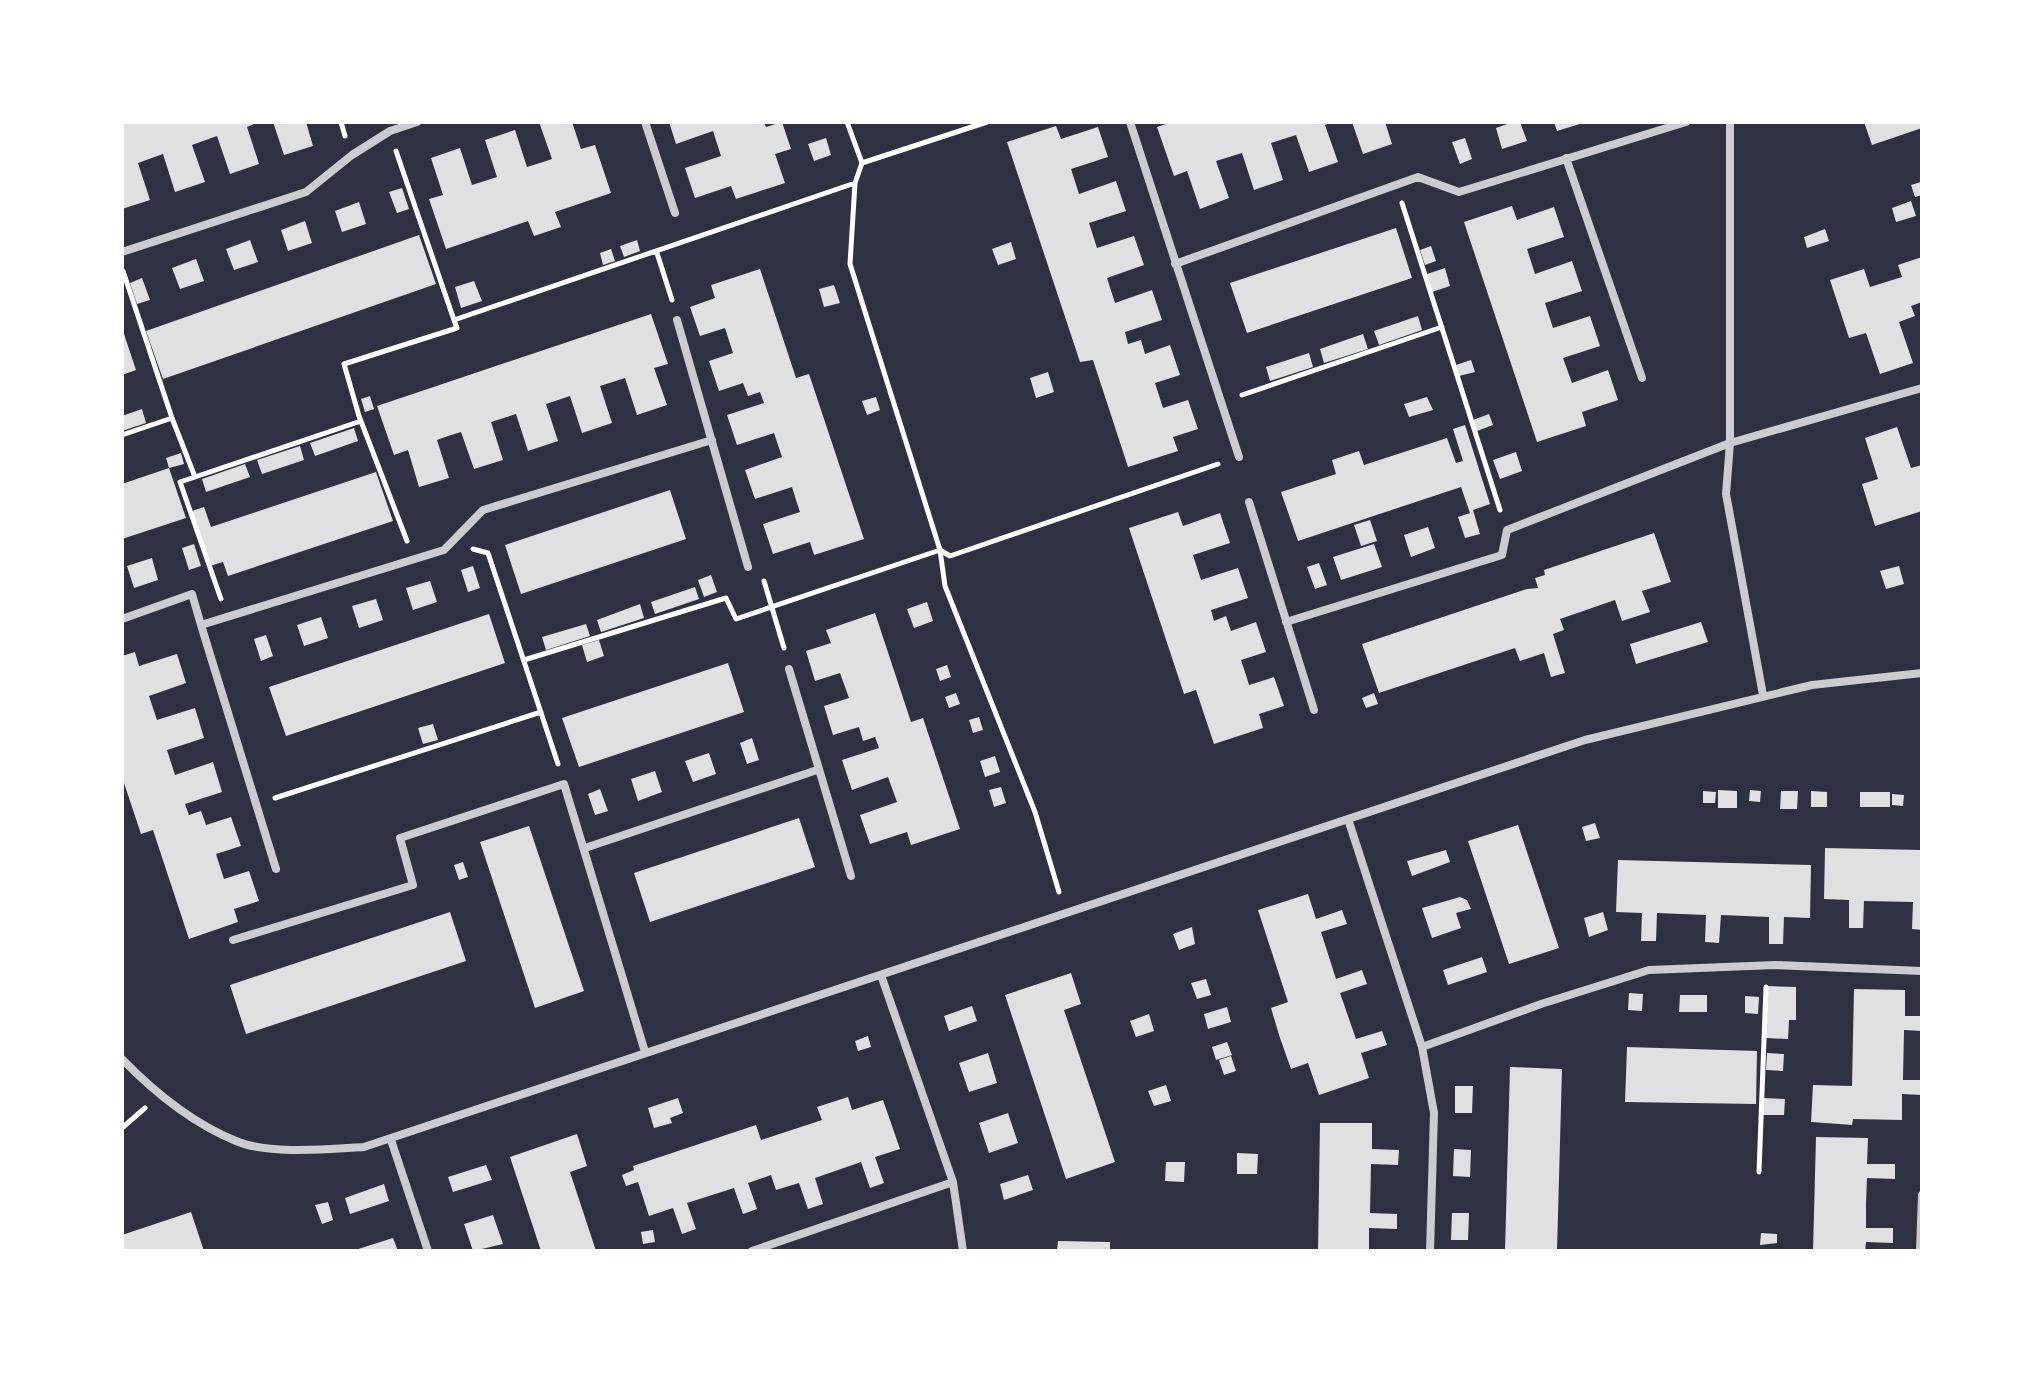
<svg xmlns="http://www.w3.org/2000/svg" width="2044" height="1373" viewBox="0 0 2044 1373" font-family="'Asap Condensed',sans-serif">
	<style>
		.building { fill: #e0e0e3 }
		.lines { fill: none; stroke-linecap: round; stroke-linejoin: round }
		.path { stroke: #fff; stroke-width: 5 }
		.minor { stroke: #caccd0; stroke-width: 8 }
	</style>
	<rect width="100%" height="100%" fill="#2d3142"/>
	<path class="building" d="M122 122H259L247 127 259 164 230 174 217 136 192 145 205 182 175 192 163 154 138 163 150 200 122 209Z
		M273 122H306L313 146 284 155Z
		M539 122H572L581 149 595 145 611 193 555 212 561 227 534 236 528 221 446 249 429 199 443 195 431 158 460 148 472 185 497 177 485 140 515 130 527 167 540 163 552 159Z
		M669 122H764L766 127 782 122 791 149 775 154 785 183 736 199 731 186 695 198 685 168 721 156 713 131 676 144Z
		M1172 122H1333L1325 125 1338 162 1309 172 1296 135 1271 143 1283 180 1254 190 1242 153 1216 161 1229 198 1200 209 1187 171 1174 176 1157 127Z
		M1352 122H1385L1392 144 1363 154Z
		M1513 122H1520L1527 141 1502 149 1496 128Z
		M1554 122H1583V123L1557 131Z
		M1864 122H1922V128L1872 145Z
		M1056 126 1061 139 1098 127 1108 157 1071 169 1079 194 1116 181 1126 211 1089 223 1097 248 1134 236 1144 265 1107 278 1115 303 1152 290 1162 320 1125 332 1128 344 1141 340 1145 354 1170 345 1180 375 1155 383 1163 408 1188 400 1198 429 1173 437 1178 451 1128 467 1093 360 1080 362 1007 142Z
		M826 138 831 155 814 161 808 144Z
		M1465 138 1472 159 1460 164 1452 142Z
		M1921 182 1922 195 1915 197 1911 185Z
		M402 188 409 209 397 213 389 192Z
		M1911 201 1916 216 1896 222 1892 208Z
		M359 202 366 224 342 232 335 211Z
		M1512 206 1517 220 1554 207 1564 237 1527 249 1535 274 1572 261 1582 291 1545 303 1553 328 1590 316 1600 346 1563 358 1572 383 1608 370 1618 400 1582 412 1586 426 1537 442 1464 222Z
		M305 221 312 243 288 251 281 230Z
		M1396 228 1412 278 1247 333 1230 283Z
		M1825 229 1829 241 1807 248 1804 237Z
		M419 235 436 284 163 379 146 331Z
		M250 240 258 262 234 270 226 249Z
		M637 240 640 251 624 257 620 246Z
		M1011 242 1016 259 998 265 992 249Z
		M1431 246 1436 261 1425 265 1420 250Z
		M611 249 615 261 603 265 600 253Z
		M1922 257V302L1911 306 1915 316 1899 322 1913 363 1880 374 1866 333 1849 338 1830 280 1864 269 1870 287 1902 277 1898 265Z
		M196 259 204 281 180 289 172 268Z
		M1445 268 1450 286 1432 292 1427 274Z
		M760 269 796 378 809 374 864 539 814 555 810 542 773 554 763 524 800 512 796 500 792 487 755 499 745 470 782 457 774 433 737 445 727 415 764 403 760 392 748 396 743 383 719 391 709 361 733 353 725 328 700 336 690 307 715 298 711 285Z
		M142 278 150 300 137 304 130 283Z
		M474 281 482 301 461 308 455 287Z
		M834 285 840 303 824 307 819 289Z
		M651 314 668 364 654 368 667 405 637 415 625 378 600 386 612 423 582 433 570 396 546 404 558 441 528 451 516 414 491 422 503 460 474 469 461 432 448 436 437 440 449 478 419 487 408 450 394 455 377 406Z
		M1418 316 1422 330 1379 345 1374 331Z
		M122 328 136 370 122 375Z
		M1363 334 1368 349 1324 363 1320 349Z
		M1309 353 1313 367 1270 381 1266 367Z
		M1471 360 1475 372 1459 376 1456 365Z
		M1048 372 1054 392 1036 398 1030 378Z
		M370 396 374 409 365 412 361 399Z
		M876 397 880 410 867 415 862 401Z
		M1427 397 1433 410 1409 417 1404 404Z
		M142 409 146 423 122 431V416Z
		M1489 414 1493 425 1477 431 1473 420Z
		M1465 425 1490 504 1473 510 1480 534 1465 538 1458 517 1470 513 1461 487 1298 541 1281 492 1336 474 1332 460 1359 451 1364 465 1447 438 1456 463 1463 461 1453 429Z
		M1897 427 1911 468 1922 465V511L1875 526 1862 484 1878 479 1865 438Z
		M354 428 358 441 315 456 310 443Z
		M300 446 304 460 262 474 257 460Z
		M1516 452 1522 471 1500 479 1493 460Z
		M181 453 184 464 169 468 166 458Z
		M245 464 250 477 206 492 202 479Z
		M169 468 186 518 122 539V484Z
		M376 472 393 521 228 576 223 562 210 566 192 511 204 507 211 527Z
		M670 490 686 539 521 594 505 545Z
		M1178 512 1183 526 1220 513 1230 543 1193 555 1201 580 1238 568 1248 598 1211 610 1214 621 1226 616 1231 631 1256 622 1266 652 1241 660 1246 675 1249 685 1274 677 1284 706 1259 714 1263 728 1214 744 1196 690 1184 694 1129 528Z
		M1370 520 1377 541 1361 546 1354 525Z
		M1428 527 1435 548 1411 557 1404 535Z
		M1654 533 1671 582 1642 591 1650 612 1622 621 1615 600 1560 619 1564 630 1553 634 1565 673 1551 677 1544 653 1520 661 1515 648 1379 693 1362 644 1527 589 1538 588 1535 578 1545 575 1544 570Z
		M194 544 201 566 189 570 182 548Z
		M1374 544 1382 567 1341 580 1333 557Z
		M152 558 158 580 134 588 127 566Z
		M1319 563 1327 585 1315 589 1307 567Z
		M473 566 480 588 468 592 461 570Z
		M1899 566 1904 584 1886 589 1880 571Z
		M711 575 717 592 704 597 698 580Z
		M430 581 437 602 413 610 406 588Z
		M695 587 699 599 655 614 651 602Z
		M376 599 383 620 359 628 352 606Z
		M927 602 933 621 914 628 907 609Z
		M640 604 644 618 601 632 597 620Z
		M875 613 911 722 923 718 960 829 911 845 907 832 870 844 860 815 897 802 888 777 852 790 842 760 879 748 875 737 863 741 859 727 833 735 824 706 849 698 840 673 815 681 806 651 831 643 826 630Z
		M489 614 505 663 286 736 269 687Z
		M321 617 328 638 304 646 297 625Z
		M1701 622 1708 642 1636 664 1630 644Z
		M586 624 590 636 546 650 542 637Z
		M266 635 273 656 261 661 254 639Z
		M599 640 604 656 587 662 582 645Z
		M135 652 139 666 177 654 186 683 149 696 157 720 195 708 204 738 167 750 175 775 213 762 222 792 185 804 189 815 201 811 206 825 231 817 241 846 216 854 224 879 249 871 259 901 234 909 238 922 189 939 153 830 141 834 122 777V656Z
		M728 663 744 712 579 767 562 718Z
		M947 665 951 677 940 681 936 669Z
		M956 693 960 704 949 708 945 697Z
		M1374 693 1378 704 1366 708 1362 698Z
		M979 717 983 730 973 733 969 720Z
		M433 724 438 740 423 744 418 728Z
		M752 738 759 760 747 764 740 743Z
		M709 753 716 774 693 782 685 761Z
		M995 756 1000 772 985 777 980 761Z
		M655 771 662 792 638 801 631 779Z
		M1001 787 1006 803 994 807 989 790Z
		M600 789 608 811 595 815 588 794Z
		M1718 790 1737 791V808H1718Z
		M1750 790 1761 791 1760 802 1749 801Z
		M1703 791 1716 792 1715 803H1703Z
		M1781 791H1798L1797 809H1780Z
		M1811 791 1827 792V807H1811Z
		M1860 792H1890V807H1860Z
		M1892 794 1904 795 1903 806 1892 805Z
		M799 818 815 867 650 922 634 873Z
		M1595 823 1600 838 1586 841 1582 827Z
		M1518 825 1559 948 1509 964 1468 841Z
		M529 826 584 991 535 1008 480 842Z
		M1825 848 1922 850V930L1912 929 1913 902 1864 901 1863 928H1849V900L1824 899Z
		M1446 850 1450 862 1412 876 1407 861Z
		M1618 860 1811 865 1810 918 1784 917 1783 944H1769V917L1721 915 1719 943 1705 942 1706 915 1657 913 1656 941H1641L1642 913 1616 912Z
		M463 862 468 877 459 880 454 865Z
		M1308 894 1316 919 1342 910 1347 924 1321 932 1336 979 1362 970 1367 984 1340 993 1356 1039 1382 1031 1387 1045 1361 1053 1369 1078 1319 1095 1308 1063 1291 1069 1280 1038 1271 1008 1288 1002 1258 910Z
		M1460 897 1467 900 1471 909 1456 913 1461 928 1432 938 1422 908Z
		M450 912 466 961 246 1034 230 985Z
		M1603 912 1608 930 1589 937 1584 918Z
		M1192 927 1195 944 1179 950 1173 934Z
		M1482 957 1487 972 1448 985 1443 970Z
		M1071 973 1081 1004 1064 1010 1115 1162 1066 1179 1005 995Z
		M1206 979 1211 995 1197 999 1191 983Z
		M1766 986 1796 987V1020H1789L1788 1039 1766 1038Z
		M1854 989 1905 990V1016H1922V1031L1904 1030 1903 1080H1922V1095L1902 1094V1120L1853 1119 1852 1125 1811 1122 1813 1085 1852 1086Z
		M1629 993 1643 994 1642 1011 1628 1010Z
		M1680 995H1707V1012H1679Z
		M1745 996 1759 997 1758 1014 1745 1013Z
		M972 1006 977 1021 949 1031 944 1016Z
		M1227 1007 1231 1022 1208 1029 1204 1014Z
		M1149 1014 1154 1031 1136 1037 1130 1021Z
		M868 1036 871 1047 858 1051 855 1041Z
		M1227 1042 1232 1055 1216 1060 1212 1047Z
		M1627 1047 1757 1051 1756 1104 1625 1102Z
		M988 1053 997 1083 969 1092 959 1063Z
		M1767 1053 1784 1054 1783 1071 1766 1070Z
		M1231 1056 1236 1071 1224 1075 1219 1060Z
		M1510 1067 1562 1069 1557 1251H1505Z
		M1166 1085 1171 1101 1154 1106 1148 1091Z
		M1455 1086H1473L1472 1113H1455Z
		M848 1097 852 1110 883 1100 900 1149 875 1157 884 1183 870 1188 861 1162 815 1178 823 1204 808 1209 799 1183 776 1190 771 1175 748 1183 757 1209 743 1214 734 1188 687 1203 696 1229 682 1234 673 1208 649 1216 638 1182 626 1186 622 1175 634 1170 633 1166 756 1125 761 1140 822 1120 817 1107Z
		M678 1098 683 1113 670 1118 672 1123 654 1128 648 1108Z
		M1763 1098 1785 1099 1784 1115H1762Z
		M1008 1113 1018 1143 989 1153 979 1123Z
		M1320 1123H1372V1149L1399 1150 1398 1165 1371 1164 1370 1213 1397 1214V1229L1369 1228V1251H1318Z
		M577 1134 587 1166 570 1172 596 1251H541L510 1157Z
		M1816 1137 1868 1138 1867 1164H1895V1179L1867 1178 1866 1203V1228H1893V1243L1866 1242 1865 1251H1813Z
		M1454 1149 1471 1150 1470 1177 1453 1176Z
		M1237 1153 1258 1154 1257 1174H1237Z
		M1166 1162H1185L1184 1182 1165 1181Z
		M486 1165 492 1180 453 1192 448 1177Z
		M1028 1175 1033 1190 1004 1200 1000 1184Z
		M384 1184 389 1201 350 1214 345 1198Z
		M328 1202 333 1220 322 1224 315 1205Z
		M191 1212 204 1251H122V1235Z
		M1452 1213H1469L1468 1240H1451Z
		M493 1215 503 1244 473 1251 464 1224Z
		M653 1230 655 1242 643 1244 641 1232Z
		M1761 1233 1777 1234V1243L1760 1245Z
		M393 1238 398 1251H355V1250Z
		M1058 1241 1110 1242V1251H1057Z"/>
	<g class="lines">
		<path class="path" d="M341 122 345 136
			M847 122 862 163 855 183 850 264 940 550 945 586 1035 812 1059 892
			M396 151 454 320
			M862 163 987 122
			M1402 203 1500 510
			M657 253 672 300
			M123 271 172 418
			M1242 395 1442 327
			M122 435 172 418 195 477 361 421
			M195 477 180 482 221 599
			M407 541 359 416 344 364 457 328 454 320 855 183
			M473 549 488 553 558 764
			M764 581 784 648
			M524 660 726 598 736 619 940 550 950 556 1218 464
			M275 798 541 712
			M122 1128 145 1108
			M1759 1172 1766 987"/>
		<path class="minor" d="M645 122 675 213
			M1130 122 1239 457
			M1730 122V443L1726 494 1763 695
			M1566 158 1642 378
			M122 252 306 192 352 155 390 131 417 122
			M1175 264 1418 177 1459 192 1686 122
			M677 320 748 567
			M1249 502 1314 710
			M122 619 192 594 201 625 444 550 483 510 712 440
			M1286 622 1502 555 1507 530 1730 443 1922 388
			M201 625 276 869
			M789 669 851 876
			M1348 819 1422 1047 1434 1113 1430 1251
			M585 848 817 770
			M233 940 413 885 400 838 564 784 645 1052
			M881 975 953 1182 963 1251
			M1422 1047 1541 1004 1649 970 1775 965 1922 971
			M122 1059C154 1092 192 1123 236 1141 268 1155 329 1149 364 1147L1585 740 1812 685 1922 673
			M391 1140 428 1251
			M752 1251 953 1182
			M1920 1251 1922 1195"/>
	</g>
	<rect width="2044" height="1373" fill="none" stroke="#ffffff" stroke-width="248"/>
</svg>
